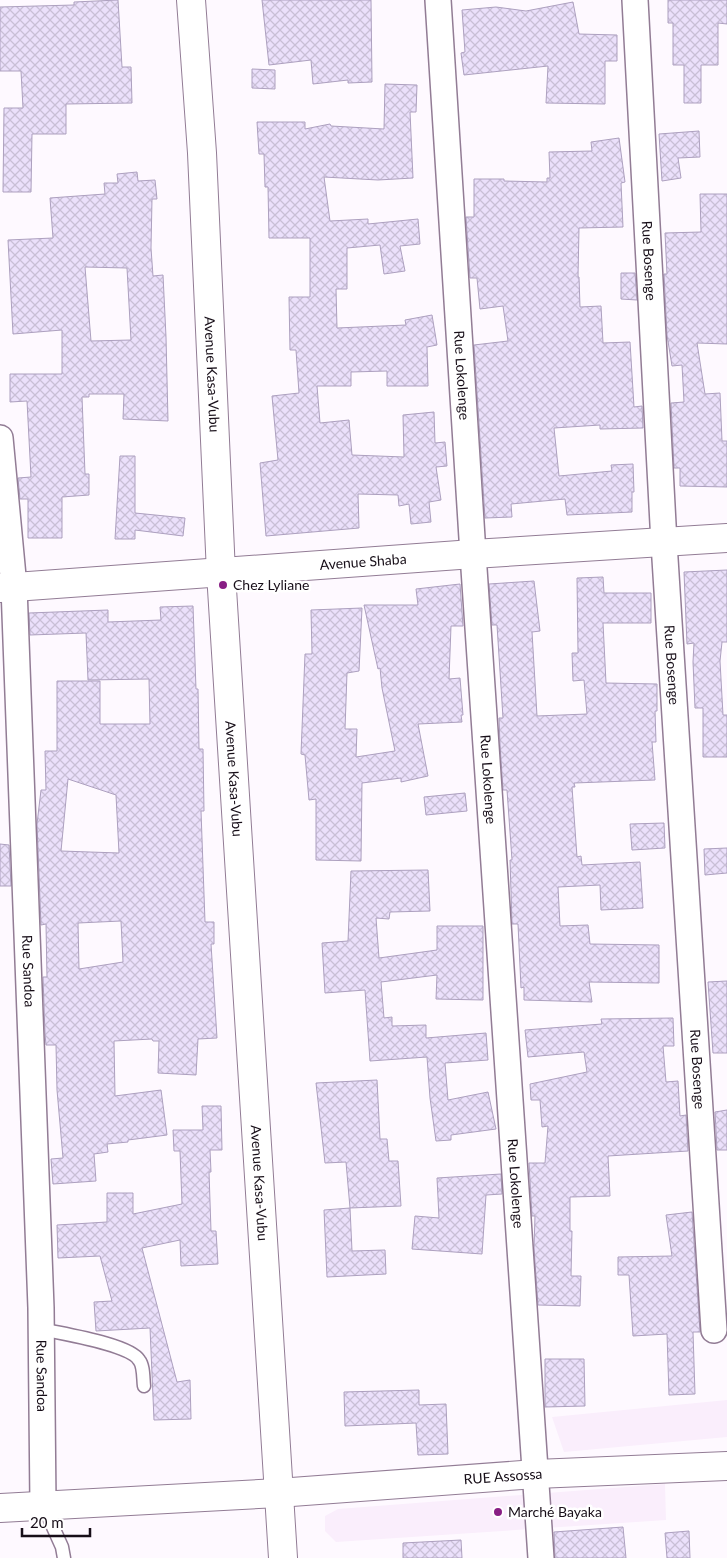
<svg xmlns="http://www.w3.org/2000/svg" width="727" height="1558" viewBox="0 0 727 1558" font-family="Lato,sans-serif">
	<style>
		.built { fill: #faeefc }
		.building { fill: url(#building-cross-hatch); stroke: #ada0bf; fill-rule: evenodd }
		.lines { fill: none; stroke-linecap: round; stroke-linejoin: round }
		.lane-casing { stroke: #927c95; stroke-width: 15 }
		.street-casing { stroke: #927c95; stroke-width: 28 }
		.secondary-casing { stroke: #927c95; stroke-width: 30 }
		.primary-casing { stroke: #927c95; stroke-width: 30 }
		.lane { stroke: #fff; stroke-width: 12 }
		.street { stroke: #fff; stroke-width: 25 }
		.secondary { stroke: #fff; stroke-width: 28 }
		.primary { stroke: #fff; stroke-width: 28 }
		.poi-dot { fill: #881e84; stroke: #fff; stroke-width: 2 }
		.labels { text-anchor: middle; stroke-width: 5; stroke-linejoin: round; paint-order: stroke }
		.street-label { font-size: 14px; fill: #170e18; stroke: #fff }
		.poi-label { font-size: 14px; fill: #170e18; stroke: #fff; text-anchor: start }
	</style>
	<defs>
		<pattern id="building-cross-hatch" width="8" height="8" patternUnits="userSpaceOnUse" patternTransform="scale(1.25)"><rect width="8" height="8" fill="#ebe0fb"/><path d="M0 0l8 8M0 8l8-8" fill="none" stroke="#c9bfd6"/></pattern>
	</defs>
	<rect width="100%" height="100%" fill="#fef9ff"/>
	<path class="built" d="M727 1400V1437L564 1452 552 1417Z
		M665 1484 666 1520 336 1542 325 1531V1516L338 1509Z"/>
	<path class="building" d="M118 0 122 67H131L132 103 66 104V134H32L31 192H3L4 108H23L21 71H0V7L74 5V2Z
		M262 0H371L372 82 348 83V80L313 84 311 60 269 65Z
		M668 0H727V24L718 23V65H701V103H684V65H673V23H668Z
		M573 2 579 34 617 35V61H605V104L546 103 548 66 464 75 461 53 465 52 462 10 496 7 526 11Z
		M252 69 275 70V89L252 88Z
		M385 84 417 85 416 112H410L413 178 378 180 324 177 330 221 368 219V224L418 219 420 244 400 246 405 271 384 274 380 245 347 248V289H336L337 328 406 325 405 320 432 315 437 345 427 347 428 386H387V371L351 372V386H317L320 423 349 420 352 455 404 457 403 415 434 412 435 443 445 442 447 466 436 467 441 500 429 502 431 522 411 524 409 504 399 506 398 495 358 494 359 528 266 536 260 463 278 460 272 396 299 393 296 350H290L289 297H310V238H269L268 187H265L264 154H259L257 122H305V129L330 124 331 126 384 129Z
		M699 131 700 157 678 158 681 178 662 181 659 134Z
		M619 138 625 182 621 183 623 227 579 228 578 277H579L580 307 601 306 603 343 630 342 634 407 642 406 643 428 600 429V425L554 428 559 476 612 471 611 465 633 464 634 492H632V512L567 515 565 499 511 504 512 517 485 518 474 345 508 341 503 306 480 309 477 278H470L466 217H474V179H504V181L547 182V178H550L549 152 592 151 591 142Z
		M137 172 138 181 155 180 157 199H152L151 248 153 276 163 275 166 337 168 421 123 419 124 394H89V397H82L85 474H89V495L62 497V538H28V499H20L18 478 31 477 27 401 10 402V374H62V330L13 334 8 240 53 238 50 198 105 194 104 183H118L117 174ZM85 267 127 268 131 340 91 341Z
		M700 194H727V344L697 343 705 394 720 393 722 441H727V487L680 486V468H674L671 403 684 402 682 365 672 366 667 335 664 274H667L665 233 701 232Z
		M621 273H635L637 300 621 299Z
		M120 456H135V513L185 518 183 536 135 530V539H115Z
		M727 570V642H722L720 661 723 715H727V757H703V708H695L693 662 694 643 687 644 684 572Z
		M603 577 604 593H651V623H603L606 683 657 684V711H655L656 742H652L655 780 574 783 575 787H572L577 857 581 856 582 865 640 862 643 908 601 910 600 885 558 887 560 926 588 925 590 944 659 945V983L589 982 592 1002 524 1000V987L521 988 518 924H512L510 860H512L507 790H503L500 744 499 718H503L497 625H492L489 584 534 581 540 631 532 632 537 716 587 714 584 680 573 681 572 653H578L577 578Z
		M460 584 463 626H451L449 679 460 678 463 715H461L462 722 418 724 428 776 401 782V778L362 783 361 861 316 860V799L309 800 305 755 301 754 305 654H312L311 610 362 608 359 671 347 673 345 729H357L356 757 395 751 382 688 380 668 378 669 364 605H418L416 589Z
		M193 606 196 689H198L199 749H203L204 811H201L205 922H214V944H211L217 1038 198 1039 196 1075 158 1073 159 1041H153L152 1039 114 1041 115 1096 161 1090 167 1135 128 1140V1142L107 1144 108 1152 94 1154 96 1181 53 1184 51 1159 63 1158 57 1090 56 1045H46L45 1034 43 977H47L46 924 41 925 37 824 41 790H46L45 751H57V681H100V724H150L149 679 88 680 86 633 30 635 29 613 108 610V622L161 620 160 607ZM68 779 116 795 119 853 61 851ZM121 921 123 962 79 969 78 923Z
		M465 793 467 811 426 815 424 797Z
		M664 823 665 848 632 850 630 824Z
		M0 844 9 845 11 886H0Z
		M727 848V873L705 875 704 849Z
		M428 870 430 911 390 912 389 919 376 918 379 958 437 950V926H483V1000L436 999 437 975 381 982 384 1018 392 1017V1026L426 1025V1038L486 1033 488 1060 445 1063 448 1100 488 1092 496 1129 451 1135V1140L436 1141 430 1098 427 1057 370 1061 365 990 325 993 322 943 348 941 351 871Z
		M727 981V1053H713L708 982Z
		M673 1018 674 1046H663L666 1082 678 1081 680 1116 686 1115 688 1151 608 1156 610 1196 570 1197V1231H572L571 1276H581L580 1306 538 1305 534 1248 535 1216H532L529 1163H545L548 1126 542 1127 540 1100H531L530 1084 587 1072 584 1052 528 1057 525 1030 602 1024 601 1019Z
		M377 1080 380 1139H387L389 1161H398L401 1206 350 1208 346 1162 325 1163 316 1083Z
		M202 1106H221L222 1150H210L211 1172H209L211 1231H216L218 1264 181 1266 180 1240 142 1248 177 1382 190 1380 191 1419 154 1420 150 1328 96 1331 94 1302 112 1301 100 1256 58 1258 57 1225 107 1222V1193H133V1214L182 1204 180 1151H174L173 1130H203Z
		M727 1110V1150H717L715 1112Z
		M501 1174 502 1194 486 1195 482 1254 412 1249 415 1216 439 1218 437 1178Z
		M350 1208 352 1251 385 1250 386 1274 327 1277 324 1210Z
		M692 1212 700 1332H693L695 1394 669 1395 667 1334 633 1336 629 1275H618V1257L672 1256 666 1215Z
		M545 1359H584L585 1406 545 1407Z
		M419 1390V1405L446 1404 448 1454 418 1455 416 1423 345 1426 344 1392Z
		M623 1527 626 1558H555L554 1532Z
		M689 1531 690 1558H667L665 1533Z
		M461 1540 462 1558H403V1543Z"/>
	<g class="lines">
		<g class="lane-casing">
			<path id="lane" d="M41 1329C62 1334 129 1344 139 1360 144 1366 143 1379 144 1386
				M43 1505 62 1547 64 1558"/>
		</g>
		<g class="street-casing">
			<g id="street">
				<path id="s1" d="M438 0 473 554 541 1558"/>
				<path id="s2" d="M635 0 664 543 714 1330"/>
				<path id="s3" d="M0 438 14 587 41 1308 43 1505"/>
			</g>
		</g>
		<g class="secondary-casing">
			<g id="secondary">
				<path id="s4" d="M0 588 473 554 727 538"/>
				<path id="s5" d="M0 1508 278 1493 536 1474 727 1466"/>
			</g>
		</g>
		<g class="primary-casing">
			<g id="primary">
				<path id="s6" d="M191 0 202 153 221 573 283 1558"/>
			</g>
		</g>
		<use href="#lane" class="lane"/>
		<use href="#street" class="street"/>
		<use href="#secondary" class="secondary"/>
		<use href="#primary" class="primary"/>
	</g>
	<g class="poi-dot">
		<circle cx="223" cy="585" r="5"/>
		<circle cx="498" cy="1512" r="5"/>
	</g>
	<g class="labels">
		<g class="street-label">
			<text dy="5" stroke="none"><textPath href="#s2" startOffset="261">Rue Bosenge</textPath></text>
			<text dy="5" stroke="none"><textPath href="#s6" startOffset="375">Avenue Kasa-Vubu</textPath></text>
			<text dy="5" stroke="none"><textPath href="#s1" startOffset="376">Rue Lokolenge</textPath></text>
			<text dy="5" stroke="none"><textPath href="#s4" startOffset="364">Avenue Shaba</textPath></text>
			<text dy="5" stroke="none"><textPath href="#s2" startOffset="666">Rue Bosenge</textPath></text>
			<text dy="5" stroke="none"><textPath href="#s6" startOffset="780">Avenue Kasa-Vubu</textPath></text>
			<text dy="5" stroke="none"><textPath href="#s1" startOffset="781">Rue Lokolenge</textPath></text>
			<text dy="5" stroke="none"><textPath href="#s3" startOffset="534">Rue Sandoa</textPath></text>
			<text dy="5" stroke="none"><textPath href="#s2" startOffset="1071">Rue Bosenge</textPath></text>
			<text dy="5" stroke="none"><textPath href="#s6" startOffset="1185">Avenue Kasa-Vubu</textPath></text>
			<text dy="5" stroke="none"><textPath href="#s1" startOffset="1186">Rue Lokolenge</textPath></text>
			<text dy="5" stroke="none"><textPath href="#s3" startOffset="939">Rue Sandoa</textPath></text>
			<text dy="5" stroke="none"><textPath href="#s5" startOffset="504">RUE Assossa</textPath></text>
		</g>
		<g class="poi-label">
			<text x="233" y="590">Chez Lyliane</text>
			<text x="508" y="1517">Marché Bayaka</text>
		</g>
	</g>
	<path d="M22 1528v8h68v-8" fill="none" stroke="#170e18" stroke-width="2.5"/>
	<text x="30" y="1528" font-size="15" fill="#170e18" stroke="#ffffff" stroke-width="4" paint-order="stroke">20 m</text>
</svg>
